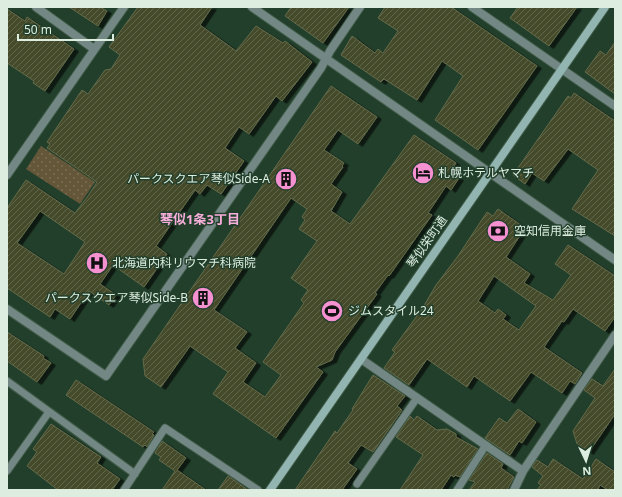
<svg xmlns="http://www.w3.org/2000/svg" width="622" height="497" viewBox="0 0 622 497" font-family="'Noto Sans','Noto Sans JP',sans-serif">
	<style>
		.park { fill: url(#park-dots) }
		.building { fill: url(#building-hatch); stroke: #636a49; fill-rule: evenodd; filter: url(#shadow) }
		.lines { fill: none; stroke-linecap: round; stroke-linejoin: round }
		.service-casing { stroke: #405b48; stroke-width: 9 }
		.minor-casing { stroke: #405b48; stroke-width: 10 }
		.secondary-casing { stroke: #405b48; stroke-width: 10 }
		.service { stroke: #738885; stroke-width: 7 }
		.minor { stroke: #738885; stroke-width: 8 }
		.secondary { stroke: #93b5b1; stroke-width: 8 }
		.labels { text-anchor: middle; stroke-width: 3; stroke-linejoin: round; paint-order: stroke }
		.poi-label { font-size: 12px; fill: #ddeee1; stroke: #223f2b; text-anchor: start }
		.street-label { font-size: 12px; fill: #ddeee1; stroke: #223f2b }
		.neighbourhood-label { font-size: 13px; font-weight: bold; fill: #f6aeda; stroke: #223f2b }
	</style>
	<defs>
		<pattern id="park-dots" width="8" height="8" patternUnits="userSpaceOnUse"><rect width="8" height="8" fill="#645638"/><path d="M2 2h.1M6 6h.1" fill="none" stroke="#7a6f54" stroke-width="1.8" stroke-linecap="round"/></pattern>
		<pattern id="building-hatch" width="6" height="6" patternUnits="userSpaceOnUse"><rect width="6" height="6" fill="#454c2c"/><path d="M-1 1l2-2M0 6l6-6M5 7l2-2" fill="none" stroke="#5f664a"/></pattern>
		<filter id="shadow"><feDropShadow dx="4.5" dy="2.5" stdDeviation="0" flood-color="#0009"/></filter>
	</defs>
	<rect width="100%" height="100%" fill="#223f2b"/>
	<path class="park" d="M41 146 95 182 80 204 26 169Z"/>
	<path class="building" d="M69 7H100L107 11 98 26Z
		M138 7H212L200 25 236 51 256 26 283 43 285 41 312 62 282 101 276 96 249 134 239 127 225 148 244 161 221 194 207 185 200 194 195 190 156 246 167 254 144 287 113 265 100 284 116 295 109 305 89 291 70 319 55 309 50 317 7 288V208L26 180 75 213 88 196 97 182 47 148 50 144 47 142 82 90 88 94 105 70 111 69 120 55 109 47ZM40 211 85 242 64 274 17 243Z
		M291 7H349L323 43 285 16Z
		M385 7H451L537 66 478 150 435 120 463 76 442 61 417 100 384 79 381 82 341 55 352 36 375 53 378 49 383 53 398 31 378 18Z
		M518 7H577L549 46 510 18Z
		M7 9 25 21 27 17 74 49 45 91 33 83 34 81 7 63Z
		M615 42V94L585 72 600 51 606 55Z
		M331 86 377 117 358 144 338 130 324 150 344 163 342 166 343 167 331 184 342 192 331 211 350 224 414 135 456 163 450 172 459 178 451 190 446 186 428 213 432 215 389 276 388 275 375 293 377 294 335 352 332 360 316 367 323 372 276 438 213 394 228 372 190 346 161 387 145 376 143 359ZM291 198 307 209 302 217 305 220 299 229 317 241 291 278 308 290 301 300 304 303 263 362 281 375 265 397 243 382 256 363 235 348 247 332 214 310Z
		M574 93 615 121V236L572 209 598 170 568 149 544 181 532 173 525 184 513 175 568 96 571 98Z
		M498 209 525 228 506 257 530 274 524 283 553 300 571 275 555 264 568 245 615 276V317L605 331 573 309 564 322 562 321 544 347 582 373 575 384 570 381 562 393 531 372 510 401 474 376 467 387 427 359 409 385 384 368 395 352 392 350 422 309 436 285 458 256 487 212 493 216ZM494 276 536 306 519 330 503 319 506 315 498 309 495 313 478 301Z
		M7 332 44 356 43 358 51 363 37 382 7 361Z
		M615 369V414L589 452 577 444 573 431 595 398 584 390 592 379 603 386Z
		M373 375 405 396 397 406 402 410 373 452 361 445 348 463 357 469 342 490H295L335 431 337 433 353 410 352 409Z
		M76 380 154 432 152 434 154 435 147 447 145 445 143 447 66 395Z
		M518 409 536 422 522 443 519 441 510 455 485 438 499 418 507 423Z
		M410 416 414 420 417 416 437 430 447 429 456 434V437L478 449 460 477 455 475 454 477 451 475 441 490H400L423 455 396 437Z
		M51 424 101 457 97 463 120 479 112 490H58L27 466 37 452 33 449Z
		M162 441 186 458 177 470 206 490H162L175 471 159 460 161 457 155 453Z
		M487 453 503 464 501 468 514 477 507 490H469L475 482 469 480Z
		M553 459 583 479 596 459 615 472V490H608L600 485 598 489 600 490H537L541 485 538 483 543 476 532 467 537 460 548 467Z
		M228 476 248 490H218Z"/>
	<g class="lines">
		<g class="service-casing">
			<path id="service" d="M7 381 135 474
				M7 471 49 412
				M357 484 417 398
				M124 490 165 428 258 490
				M457 490 486 445"/>
		</g>
		<g class="minor-casing">
			<path id="minor" d="M36 7 94 49
				M252 7 615 260
				M472 7 615 106
				M7 175 124 7
				M7 309 106 376 321 68 330 51 360 7
				M361 359 523 471 615 335
				M514 490 523 471"/>
		</g>
		<g class="secondary-casing">
			<path id="secondary" d="M270 490 605 7"/>
		</g>
		<use href="#service" class="service"/>
		<use href="#minor" class="minor"/>
		<use href="#secondary" class="secondary"/>
	</g>
	<defs>
		<g id="hotel-disc" transform="scale(1.15)"><circle r="9.5" fill="#f590d1" stroke="#223f2b"/><path d="M-6-4.5h1.5V1H6V5H4.5V3h-9V5H-6ZM-4 0a1.8 1.8 0 1 1 3.6 0ZM.5 0V-2.5h3Q6-2.5 6 0Z" fill="#111"/></g>
		<g id="building-disc" transform="scale(1.15)"><circle r="9.5" fill="#f590d1" stroke="#223f2b"/><path d="M-4-6H4V6H1V3H-1V6H-4ZM-2.5-4.3h1.7v1.8h-1.7ZM.8-4.3h1.7v1.8H.8ZM-2.5-1h1.7V.8h-1.7ZM.8-1h1.7V.8H.8Z" fill="#111"/></g>
		<g id="bank-disc" transform="scale(1.15)"><circle r="9.5" fill="#f590d1" stroke="#223f2b"/><path d="M-6-4H6V4H-6ZM0-2.3a2.3 2.3 0 1 0 0 4.6a2.3 2.3 0 1 0 0-4.6Z" fill="#111"/></g>
		<g id="hospital-disc" transform="scale(1.15)"><circle r="9.5" fill="#f590d1" stroke="#223f2b"/><path d="M-5-5h3v3.5h4V-5h3V5h-3V1.5h-4V5h-3Z" fill="#111"/></g>
		<g id="stadium-disc" transform="scale(1.15)"><circle r="9.5" fill="#f590d1" stroke="#223f2b"/><path d="M0-5a6.5 5 0 1 0 0 10a6.5 5 0 1 0 0-10ZM-3.5-1.8h7v3.6h-7Z" fill="#111"/></g>
	</defs>
	<g fill-rule="evenodd">
		<use href="#hotel-disc" x="423" y="173"/>
		<use href="#building-disc" x="286" y="179"/>
		<use href="#bank-disc" x="498" y="231"/>
		<use href="#hospital-disc" x="97" y="263"/>
		<use href="#building-disc" x="203" y="298"/>
		<use href="#stadium-disc" x="332" y="311"/>
	</g>
	<g class="labels">
		<g class="poi-label">
			<text x="438" y="177">札幌ホテルヤマチ</text>
			<text x="270" y="183" text-anchor="end">パークスクエア琴似Side-A</text>
			<text x="514" y="235">空知信用金庫</text>
			<text x="112" y="267">北海道内科リウマチ科病院</text>
			<text x="188" y="302" text-anchor="end">パークスクエア琴似Side-B</text>
			<text x="348" y="315">ジムスタイル24</text>
		</g>
		<g class="street-label">
			<text transform="translate(427 242) rotate(-55)" y="4">琴似栄町通</text>
		</g>
		<g class="neighbourhood-label">
			<text x="200" y="224">琴似1条3丁目</text>
		</g>
	</g>
	<rect width="622" height="497" fill="none" stroke="#ddeee1" stroke-width="16"/>
	<g transform="translate(586 461) rotate(176)" stroke="#223f2b" stroke-width="3" paint-order="stroke">
	<path d="M0-3L7 15L0 10L-7 15Z" fill="#ddeee1"/>
	<text y="-6" font-size="11" font-weight="bold" text-anchor="middle" fill="#ddeee1">N</text>
	</g>
	<path d="M18 34v6h95v-6" fill="none" stroke="#ddeee1" stroke-width="2"/>
	<text x="24" y="34" font-size="12" fill="#ddeee1" stroke="#223f2b" stroke-width="3" paint-order="stroke">50 m</text>
</svg>
